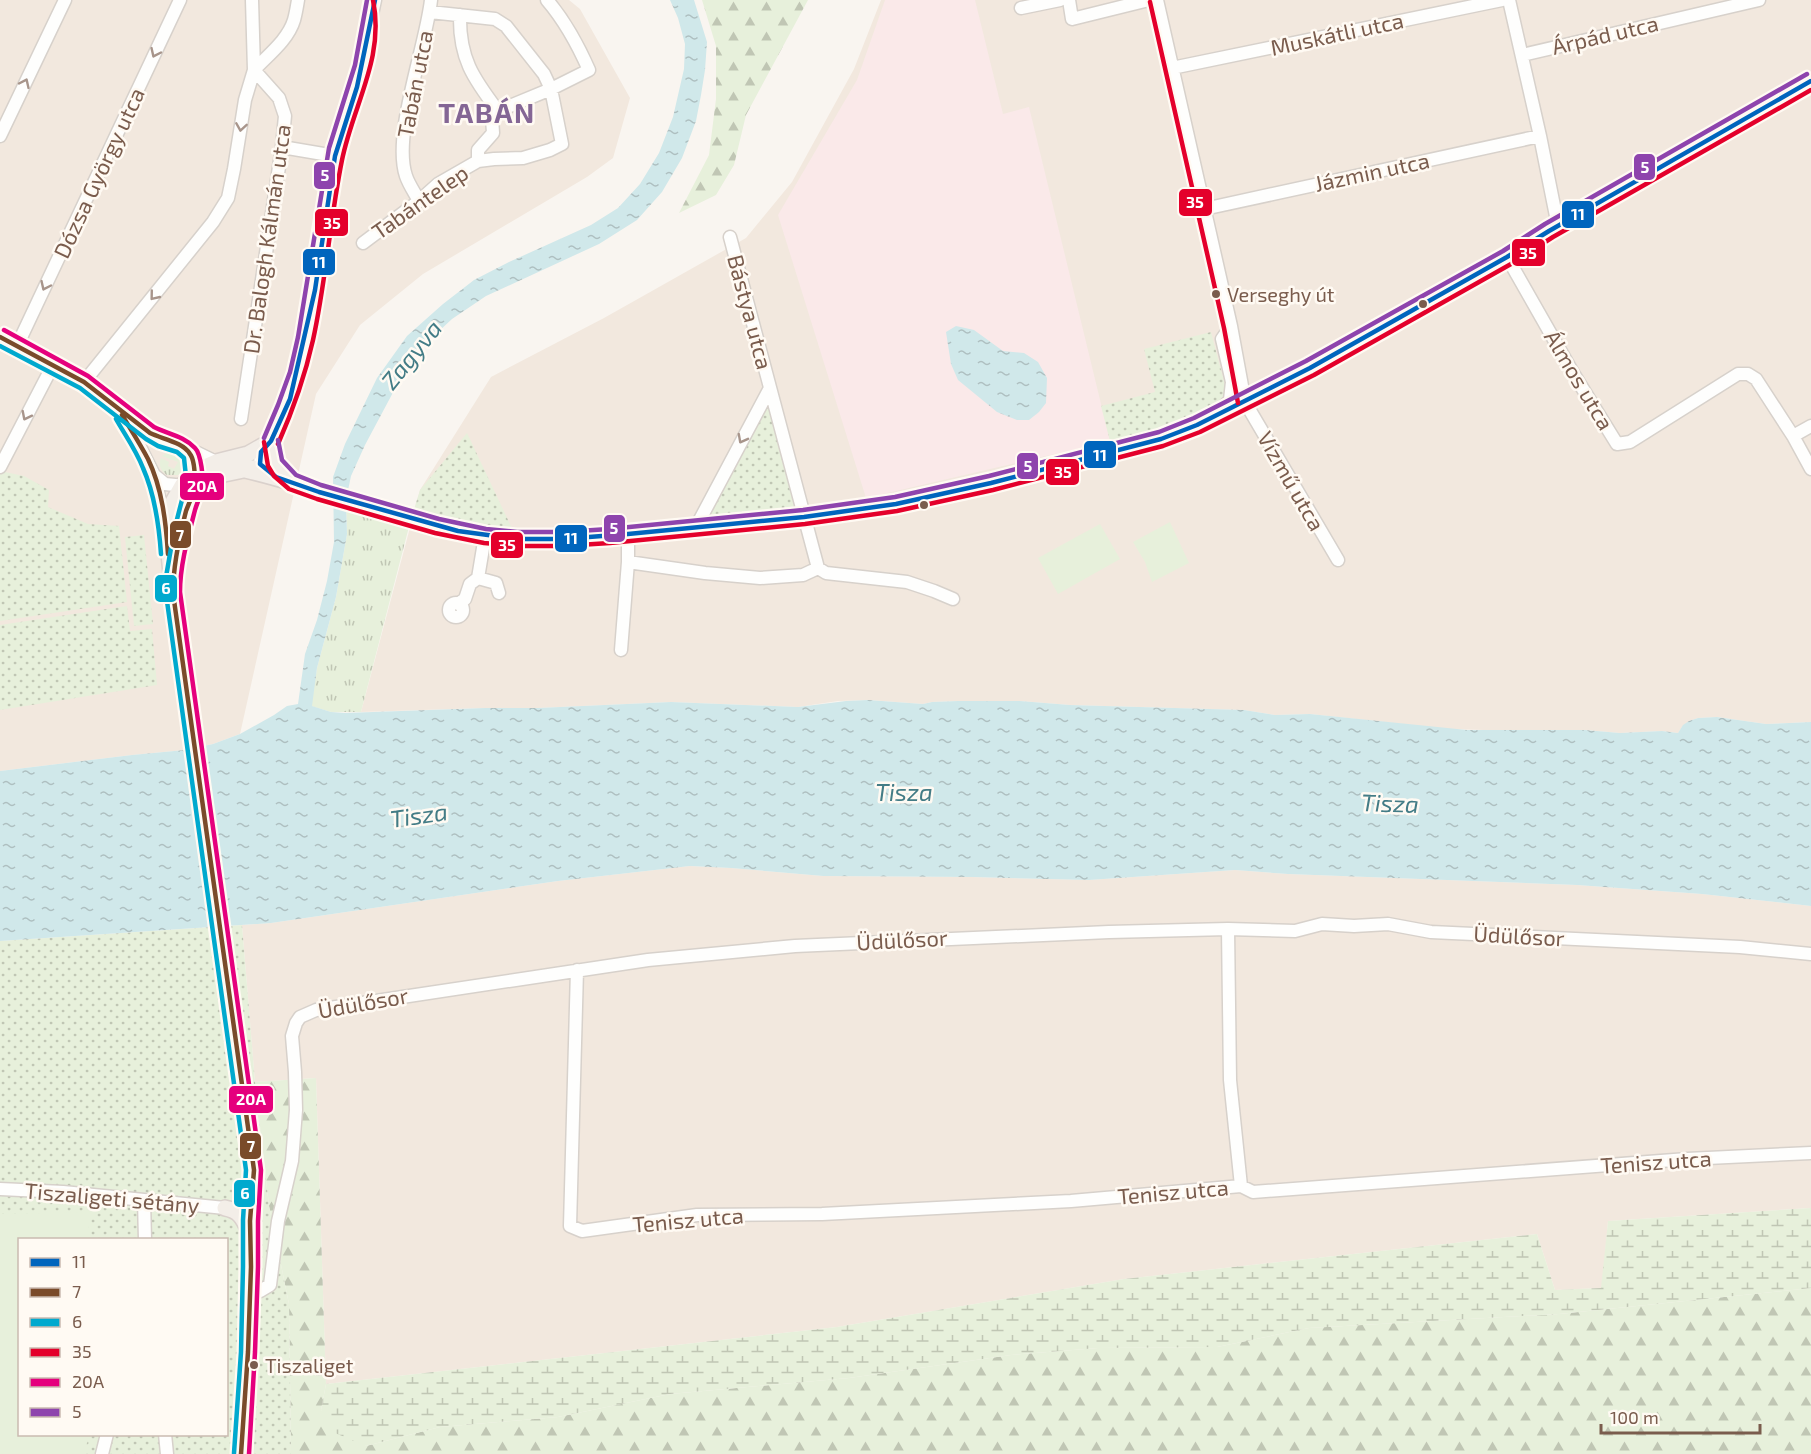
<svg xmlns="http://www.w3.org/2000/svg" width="1811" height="1454" viewBox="0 0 1811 1454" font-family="'Exo 2',sans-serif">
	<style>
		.residential { fill: #f2e8de }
		.medical { fill: #fae9e9 }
		.grass { fill: url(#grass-tufts) }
		.forest { fill: url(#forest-firs) }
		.wetland { fill: url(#wetland-marsh) }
		.park { fill: url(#park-dots); fill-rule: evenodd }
		.pitch { fill: #e7f0db }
		.water { fill: url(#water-ripples) }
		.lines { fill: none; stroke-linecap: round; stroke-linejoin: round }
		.minor-casing { stroke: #d7d1cb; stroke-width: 15 }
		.major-casing { stroke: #dad1cc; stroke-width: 18 }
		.minor { stroke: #fefefd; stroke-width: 12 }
		.major { stroke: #f3eee8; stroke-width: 15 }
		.bus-1-casing { stroke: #fffaf3; stroke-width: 9 }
		.bus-2-casing { stroke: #fffaf3; stroke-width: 9 }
		.bus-3-casing { stroke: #fffaf3; stroke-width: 9 }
		.bus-4-casing { stroke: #fffaf3; stroke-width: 9 }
		.bus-5-casing { stroke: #fffaf3; stroke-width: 9 }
		.bus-6-casing { stroke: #fffaf3; stroke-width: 9 }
		.bus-1 { stroke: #0065bd; stroke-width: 4.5 }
		.bus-2 { stroke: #7a4b2a; stroke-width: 4.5 }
		.bus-3 { stroke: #00a9ce; stroke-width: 4.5 }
		.bus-4 { stroke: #e4002b; stroke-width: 4.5 }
		.bus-5 { stroke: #e5007d; stroke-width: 4.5 }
		.bus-6 { stroke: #8e44ad; stroke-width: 4.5 }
		.oneway { stroke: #a8958b }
		.bus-dot { fill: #7a5c4d; stroke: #fffaf3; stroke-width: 2 }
		.labels { text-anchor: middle; stroke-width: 5; stroke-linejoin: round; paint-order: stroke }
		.bus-label { font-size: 20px; fill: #7a5c4d; stroke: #fffaf3; text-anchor: start }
		.street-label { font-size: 22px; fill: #7a5c4d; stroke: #fffaf3 }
		.water-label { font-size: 24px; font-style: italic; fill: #437c86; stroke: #fffaf3 }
		.district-label { font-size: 28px; font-weight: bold; letter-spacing: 1.5px; fill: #846695; stroke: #fffaf3 }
		.line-badge { stroke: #fffaf3; stroke-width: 2 }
		.badge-label { font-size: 16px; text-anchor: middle; font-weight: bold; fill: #fff }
	</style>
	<defs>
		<pattern id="grass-tufts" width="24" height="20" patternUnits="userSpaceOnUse" patternTransform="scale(1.5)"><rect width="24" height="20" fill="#e7f0db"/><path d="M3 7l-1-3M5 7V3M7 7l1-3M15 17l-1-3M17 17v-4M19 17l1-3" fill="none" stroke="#c0c6b4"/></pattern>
		<pattern id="forest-firs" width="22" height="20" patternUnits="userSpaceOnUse" patternTransform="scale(1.5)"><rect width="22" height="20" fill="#e7f0db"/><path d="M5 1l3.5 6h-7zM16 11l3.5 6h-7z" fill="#c0c6b4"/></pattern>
		<pattern id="wetland-marsh" width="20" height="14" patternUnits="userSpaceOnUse" patternTransform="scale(1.5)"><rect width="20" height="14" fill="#e7f0db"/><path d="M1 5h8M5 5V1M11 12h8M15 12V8" fill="none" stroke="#c0c6b4"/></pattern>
		<pattern id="park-dots" width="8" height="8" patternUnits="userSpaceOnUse" patternTransform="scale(1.5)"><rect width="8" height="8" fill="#e7f0db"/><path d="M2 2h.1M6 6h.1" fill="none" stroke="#c0c6b4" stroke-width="1.8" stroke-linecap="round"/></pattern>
		<pattern id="water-ripples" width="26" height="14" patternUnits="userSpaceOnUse" patternTransform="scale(1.5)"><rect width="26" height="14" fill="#d0e8ea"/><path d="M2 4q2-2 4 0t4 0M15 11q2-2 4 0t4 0" fill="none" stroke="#aebfc0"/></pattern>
	</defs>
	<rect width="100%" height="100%" fill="#f9f5f0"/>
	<path class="residential" d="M0 0H569L580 9 630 98 613 158 587 177 423 274 360 325 316 394 240 734 213 744 185 750 132 755 0 771Z
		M881 0H1811V722L1766 724 1717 717 1698 718 1690 721 1682 727 1678 733 1662 731 1620 733 1585 730H1484L1449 729 1310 714 1275 715 1244 710 1070 705 1020 701H958L932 702 923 704 869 700 838 701 798 707 671 702 538 708H485L361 712 420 490 491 377 604 318 746 238 792 182 854 69Z
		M690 866 731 868 823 876 972 877 1089 880 1235 870 1288 874 1577 885 1702 894 1811 906V1208L1608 1221 1602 1288 1555 1290 1537 1234 1124 1279 837 1327 326 1384 316 1078 255 1082 242 925 271 923 558 881Z"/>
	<path class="medical" d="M885 0H975L1003 114 1029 107 1110 441 866 498 778 215 857 80Z"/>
	<path class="grass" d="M169 451 178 452 184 457 185 469 179 475H167C161 471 158 465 161 458L169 462 168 466 174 469 178 462 162 456Z
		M346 500 411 519 361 712H331L311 706 317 668 336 597 347 534Z"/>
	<path class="forest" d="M702 0H808L746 115 734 165 716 195 679 213 709 155 716 99V46Z
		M316 1078 326 1384 321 1410 366 1446 440 1427 558 1417 670 1394 849 1378 1011 1355 1098 1348 1217 1347 1309 1328 1559 1314 1811 1288V1454H291L289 1304 269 1206 255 1082Z"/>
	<path class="wetland" d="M1811 1208V1288L1559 1314 1309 1328 1217 1347 1098 1348 1011 1355 849 1378 670 1394 558 1417 440 1427 366 1446 335 1433 321 1410 326 1384 837 1327 1124 1279 1537 1234 1555 1290 1601 1288 1608 1221Z"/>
	<path class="park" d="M1211 332 1226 389 1224 401 1208 417 1110 441 1101 406 1155 392 1144 349Z
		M770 388 804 517 696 527Z
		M467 433 517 539 411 519 420 490Z
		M0 471 24 476 49 490 48 507 88 524 119 526 127 602 0 621Z
		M144 535 153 624 134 626 125 537Z
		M127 606 130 631 152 629 157 685 0 710V625Z
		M242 925 255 1082 269 1206 289 1304 291 1454H0V941ZM20 1240H226V1434H20Z"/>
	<path class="pitch" d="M1170 522 1189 563 1152 582 1145 562 1133 542Z
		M1100 524 1120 559 1058 594 1038 558Z
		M90 1212 88 1239 20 1240V1434L90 1435 83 1454H0V1214Z"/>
	<path class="water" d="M670 0H694L707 42 705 70 701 95 696 121 682 158 662 192 637 220 599 244 486 296 452 319 423 346 397 385 365 445 351 476 346 500 347 534 336 597 317 668 312 706 331 712 345 713 485 708H538L671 702 798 707 846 701 868 700 923 704 932 702 958 701H1020L1070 705 1244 710 1275 715 1310 714 1467 730H1585L1620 733 1662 731 1678 733 1683 725 1689 721 1698 718 1717 717 1766 724 1811 722V906L1702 894 1577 885 1288 874 1235 870 1089 880 972 877 823 876 731 868 690 866 558 881 271 923 0 941V771L132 755 185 750 213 744 240 734 274 715 287 706 298 704 305 654 317 620 327 581 334 542 333 477 345 444 377 378 407 336 443 304 474 280 509 262 591 225 618 208 640 184 659 153 673 117 684 69 685 44 678 18Z
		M956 326 974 330 1003 351 1024 353 1038 362 1047 378 1046 403 1039 412 1029 420H1017L997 412 958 380 951 364 946 332Z"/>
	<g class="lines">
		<g class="minor-casing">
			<path id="minor" d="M1069 0 1072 19 1149 0
				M1157 0 1231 326 1245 402 1338 560
				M1509 0 1540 136 1558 226
				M1021 8 1060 0
				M460 15C459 58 473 78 498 111
				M1522 55 1759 0
				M1172 68 1502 0
				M254 70C268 55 288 40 294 20 296 13 297 6 298 0
				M0 136 65 0
				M282 147 335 156
				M478 161V150L493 133 492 118 498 111 551 89 589 70C578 45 565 21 547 0
				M419 201C415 193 409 185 406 176 392 135 426 46 431 0
				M1204 209 1540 136
				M730 237 818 568 826 573 907 582 934 591 953 599
				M363 243 419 201 438 184 478 161 494 159 523 158 550 150 562 144 551 89 544 74 506 26 495 19 430 12
				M1507 257 1573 373 1617 444 1630 442 1738 374H1748L1756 379 1793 436 1811 469
				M0 337 84 382 104 396 118 408 138 443 154 475 166 528
				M17 346 180 0
				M84 382 213 222 228 198 234 169 245 100 254 70 252 0
				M125 414 150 433 161 439 181 445 216 462
				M1214 416 1230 400 1232 382 1222 339 1231 326
				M241 419 282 147 285 116 279 98 254 70
				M1793 436 1811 426
				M0 467 53 365
				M154 475 165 484 195 487C194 473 195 460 187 449
				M274 476 260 464 261 452 271 441 290 399 300 357 315 290 335 156 357 87 375 0
				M696 527 770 388
				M628 562 705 573 760 578 803 575 818 568
				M478 578 496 583 499 593
				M449 610a7 7 0 1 1 14 0a7 7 0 1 1-14 0Z
				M458 604 465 599 470 584 478 578 485 536
				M621 650 628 562V534
				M1228 929 1230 1080 1241 1186
				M577 970 570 1226 582 1231 697 1215 822 1214 1071 1201 1241 1186 1253 1192 1687 1159 1811 1153
				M0 1189 63 1192 225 1208
				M144 1200 145 1240
				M250 1295 260 1291 270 1285 278 1221 292 1161 296 1110 295 1072 292 1036 296 1023 300 1017 316 1010 648 960 795 946 1109 932 1228 929 1295 931 1322 924 1354 926 1388 924 1431 932 1740 947 1811 954
				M165 1434 167 1454
				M102 1454 107 1434"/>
		</g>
		<g class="major-casing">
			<path id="major" d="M245 470C326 488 402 525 485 536 562 546 642 533 719 525 779 519 839 515 898 504 954 493 1010 478 1066 464 1110 452 1155 442 1198 425 1251 404 1302 372 1351 345 1418 308 1484 271 1549 231L1811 81
				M175 567 181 532 190 498 195 487 215 476 253 468
				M225 1208C240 1211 243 1218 249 1231
				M241 1454 248 1352 251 1267 250 1221 254 1170 244 1106 173 593 167 534 173 502 182 486 194 472 198 470 216 462 248 454 271 441C274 460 275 467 290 480"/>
		</g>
		<use href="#minor" class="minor"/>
		<use href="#major" class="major"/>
		<g class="bus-1-casing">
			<path id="bus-1" d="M375 0 357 87 335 156 315 290 290 399 271 441 261 452 260 464 276 477 319 492 458 531 517 539H563L628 534 804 517 896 504 991 483 1161 439 1197 425 1310 368 1507 257 1549 231 1811 81"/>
		</g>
		<g class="bus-2-casing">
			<path id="bus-2" d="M0 337 84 382 150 433C162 439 183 442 190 454 195 460 195 477 195 485 194 493 189 503 186 511 179 538 173 566 173 593L254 1170 250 1221 251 1267 248 1352 241 1454
				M122 415C131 430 140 444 148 459 162 488 166 522 168 554"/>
		</g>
		<g class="bus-3-casing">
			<path id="bus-3" d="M0 346 80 388 146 439 158 446 177 452 184 458 187 486 183 496 174 531 166 577V594L246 1170 243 1220V1267L241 1352 234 1453
				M116 419C125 435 136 450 143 468 155 495 159 525 161 554"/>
		</g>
		<g class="bus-4-casing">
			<path id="bus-4" d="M1150 2 1224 328 1238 403
				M264 442 268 466 274 476 289 489 317 499 435 533 484 543 517 546H563L610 543 805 524 897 511 993 490 1163 446 1200 432 1314 375 1511 264 1553 237 1811 90
				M278 444C293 410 305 376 313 340 326 281 330 219 342 160 353 105 385 58 373 0"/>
		</g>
		<g class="bus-5-casing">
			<path id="bus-5" d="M4 330 88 376 154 427C168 434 184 436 195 448 201 454 204 479 202 488 201 495 197 503 195 510 188 537 180 565 180 592L261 1170 258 1221V1267L255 1352 249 1454"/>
		</g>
		<g class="bus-6-casing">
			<path id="bus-6" d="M264 438 278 405 290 372 298 337 329 148 355 65 367 0
				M278 440 282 460 296 475 321 485 439 519 486 529 517 532H563L609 529 803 510 895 497 989 476 1159 432 1194 418 1306 361 1503 251 1545 224 1807 74"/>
		</g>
		<use href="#bus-1" class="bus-1"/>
		<use href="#bus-2" class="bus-2"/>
		<use href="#bus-3" class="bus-3"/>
		<use href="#bus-4" class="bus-4"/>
		<use href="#bus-5" class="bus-5"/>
		<use href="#bus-6" class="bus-6"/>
	</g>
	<defs><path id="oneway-chevron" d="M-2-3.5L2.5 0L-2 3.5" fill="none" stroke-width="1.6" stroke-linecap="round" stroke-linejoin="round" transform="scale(1.5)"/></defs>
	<g class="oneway">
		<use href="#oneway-chevron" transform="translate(155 53) rotate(115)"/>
		<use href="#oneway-chevron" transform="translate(25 83) rotate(-65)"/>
		<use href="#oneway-chevron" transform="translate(241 127) rotate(99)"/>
		<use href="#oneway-chevron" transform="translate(45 286) rotate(115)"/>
		<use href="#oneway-chevron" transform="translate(154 296) rotate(129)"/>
		<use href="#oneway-chevron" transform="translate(26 416) rotate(117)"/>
		<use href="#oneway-chevron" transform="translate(742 439) rotate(118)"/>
	</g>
	<g class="bus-dot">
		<circle cx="1216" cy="294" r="5"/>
		<circle cx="1423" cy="304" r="5"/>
		<circle cx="924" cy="505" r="5"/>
		<circle cx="254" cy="1365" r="5"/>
	</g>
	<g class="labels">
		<g class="bus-label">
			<text x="1227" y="302">Verseghy út</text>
			<text x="265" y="1373">Tiszaliget</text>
		</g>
		<g class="street-label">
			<text transform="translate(1337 34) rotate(-12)" y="8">Muskátli utca</text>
			<text transform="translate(1605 35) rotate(-13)" y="8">Árpád utca</text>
			<text transform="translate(415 84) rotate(-79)" y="8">Tabán utca</text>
			<text transform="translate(1372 172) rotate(-12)" y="8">Jázmin utca</text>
			<text transform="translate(99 173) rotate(-65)" y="8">Dózsa György utca</text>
			<text transform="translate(420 202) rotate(-35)" y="8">Tabántelep</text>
			<text transform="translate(267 239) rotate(-82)" y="8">Dr. Balogh Kálmán utca</text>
			<text transform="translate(750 312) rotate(75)" y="8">Bástya utca</text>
			<text transform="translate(1579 380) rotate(59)" y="8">Álmos utca</text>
			<text transform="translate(1291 481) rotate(60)" y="8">Vízmű utca</text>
			<text transform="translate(1519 936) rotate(3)" y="8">Üdülősor</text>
			<text transform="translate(902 940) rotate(-3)" y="8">Üdülősor</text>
			<text transform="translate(363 1003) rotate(-10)" y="8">Üdülősor</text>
			<text transform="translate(1656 1162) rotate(-4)" y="8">Tenisz utca</text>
			<text transform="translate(1173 1192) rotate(-5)" y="8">Tenisz utca</text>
			<text transform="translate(112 1198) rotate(5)" y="8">Tiszaligeti sétány</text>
			<text transform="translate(688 1220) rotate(-5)" y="8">Tenisz utca</text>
		</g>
		<g class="water-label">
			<text transform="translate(412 355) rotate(-51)" y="8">Zagyva</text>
			<text x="904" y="801">Tisza</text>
			<text transform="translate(1390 804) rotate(2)" y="8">Tisza</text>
			<text transform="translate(419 816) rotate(-8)" y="8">Tisza</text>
		</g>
		<g class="district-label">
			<text x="487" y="123">TABÁN</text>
		</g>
	</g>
	<g class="line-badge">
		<rect x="1633" y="153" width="23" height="28" rx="6" fill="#8e44ad"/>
		<rect x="313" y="161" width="23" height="29" rx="6" fill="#8e44ad"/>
		<rect x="1178" y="188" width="35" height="29" rx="6" fill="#e4002b"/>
		<rect x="1561" y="200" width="34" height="29" rx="6" fill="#0065bd"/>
		<rect x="314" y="208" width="35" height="29" rx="6" fill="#e4002b"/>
		<rect x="1511" y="238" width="35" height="29" rx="6" fill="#e4002b"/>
		<rect x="302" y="248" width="34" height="28" rx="6" fill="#0065bd"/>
		<rect x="1083" y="440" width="34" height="29" rx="6" fill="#0065bd"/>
		<rect x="1016" y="452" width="23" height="28" rx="6" fill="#8e44ad"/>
		<rect x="1045" y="458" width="35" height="28" rx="6" fill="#e4002b"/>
		<rect x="179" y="472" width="46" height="29" rx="6" fill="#e5007d"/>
		<rect x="603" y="514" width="23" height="29" rx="6" fill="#8e44ad"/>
		<rect x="169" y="520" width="23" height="29" rx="6" fill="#7a4b2a"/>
		<rect x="554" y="524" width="34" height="29" rx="6" fill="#0065bd"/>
		<rect x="490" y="531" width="34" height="28" rx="6" fill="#e4002b"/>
		<rect x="154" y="574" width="24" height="29" rx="6" fill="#00a9ce"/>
		<rect x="228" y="1085" width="46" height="29" rx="6" fill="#e5007d"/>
		<rect x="239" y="1132" width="23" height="28" rx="6" fill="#7a4b2a"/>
		<rect x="233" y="1179" width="23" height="29" rx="6" fill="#00a9ce"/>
	</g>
	<g class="badge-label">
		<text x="1645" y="173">5</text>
		<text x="325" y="181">5</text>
		<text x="1195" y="208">35</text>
		<text x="1578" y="220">11</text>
		<text x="332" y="229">35</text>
		<text x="1528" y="259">35</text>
		<text x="319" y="268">11</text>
		<text x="1100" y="461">11</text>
		<text x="1028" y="472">5</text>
		<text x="1063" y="478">35</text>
		<text x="202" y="492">20A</text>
		<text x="614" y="534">5</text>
		<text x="180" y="541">7</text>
		<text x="571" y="544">11</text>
		<text x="507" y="551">35</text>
		<text x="166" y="594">6</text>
		<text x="251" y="1105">20A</text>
		<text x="251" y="1152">7</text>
		<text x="245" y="1199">6</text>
	</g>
	<rect x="18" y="1238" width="210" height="198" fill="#fffaf3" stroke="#cabbb1" stroke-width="1.5"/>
	<rect x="30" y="1258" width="30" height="9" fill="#0065bd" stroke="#cabbb1" stroke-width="1.5"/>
	<text x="72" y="1268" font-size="18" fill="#7a5c4d">11</text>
	<rect x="30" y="1288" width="30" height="9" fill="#7a4b2a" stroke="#cabbb1" stroke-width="1.5"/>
	<text x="72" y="1298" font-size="18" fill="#7a5c4d">7</text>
	<rect x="30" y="1318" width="30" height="9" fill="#00a9ce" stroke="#cabbb1" stroke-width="1.5"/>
	<text x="72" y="1328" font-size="18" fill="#7a5c4d">6</text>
	<rect x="30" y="1348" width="30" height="9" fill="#e4002b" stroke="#cabbb1" stroke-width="1.5"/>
	<text x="72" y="1358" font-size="18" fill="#7a5c4d">35</text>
	<rect x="30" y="1378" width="30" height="9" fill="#e5007d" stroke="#cabbb1" stroke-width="1.5"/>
	<text x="72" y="1388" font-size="18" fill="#7a5c4d">20A</text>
	<rect x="30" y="1408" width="30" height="9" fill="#8e44ad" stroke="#cabbb1" stroke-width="1.5"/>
	<text x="72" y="1418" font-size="18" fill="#7a5c4d">5</text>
	<path d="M1601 1424v9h159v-9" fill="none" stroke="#7a5c4d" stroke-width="3"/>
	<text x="1610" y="1424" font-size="18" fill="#7a5c4d" stroke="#fffaf3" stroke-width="4.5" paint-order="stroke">100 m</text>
</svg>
